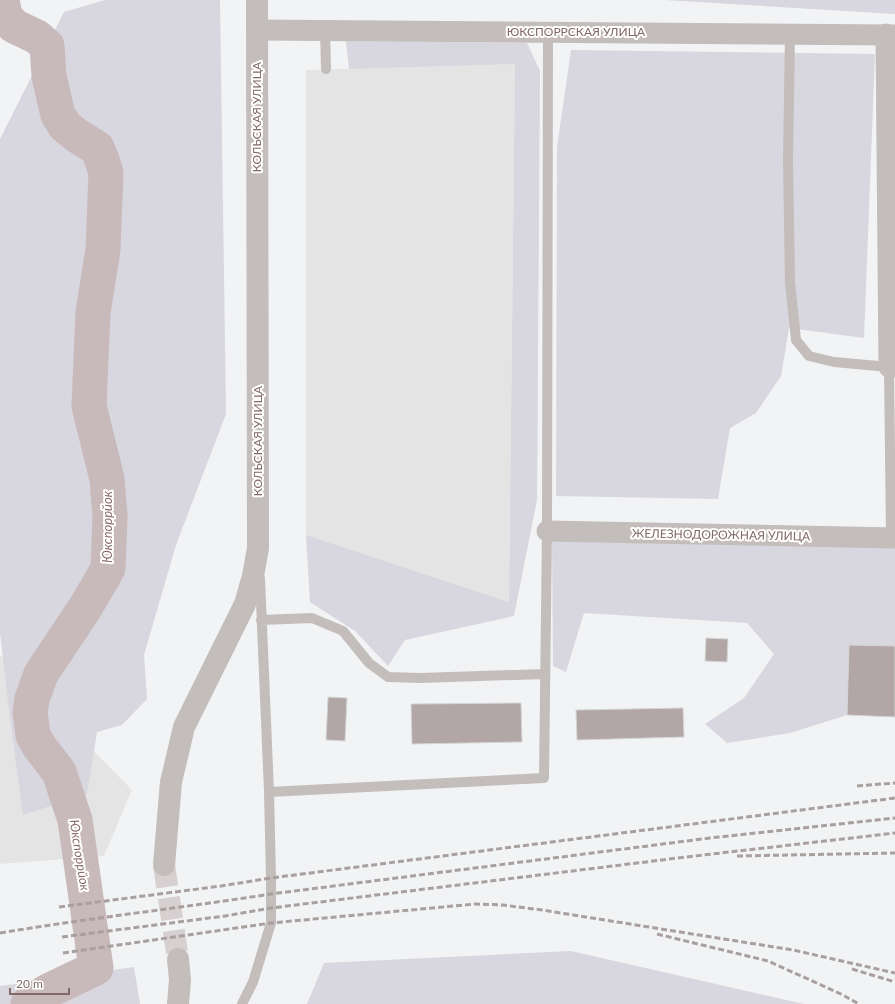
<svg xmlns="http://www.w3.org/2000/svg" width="895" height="1004" viewBox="0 0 895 1004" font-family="Lato,sans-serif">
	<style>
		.built { fill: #e5e4e5 }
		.green { fill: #d8d6de }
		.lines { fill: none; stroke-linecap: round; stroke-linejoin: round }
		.river { stroke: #c8b9bb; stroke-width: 35 }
		.building { fill: #b2a7a6; stroke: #d4d5d6 }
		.tertiary-tunnel { stroke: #d6d0d1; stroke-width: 22; stroke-dasharray: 22 11; stroke-linecap: butt }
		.service { stroke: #c3bdbc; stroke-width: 10 }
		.minor { stroke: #c3bdbc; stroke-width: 21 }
		.tertiary { stroke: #c3bdbc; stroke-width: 22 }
		.rail { stroke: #a99f9e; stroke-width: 3; stroke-dasharray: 6 3; stroke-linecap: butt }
		.labels { text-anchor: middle; stroke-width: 4; stroke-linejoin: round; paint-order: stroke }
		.street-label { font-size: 12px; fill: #806966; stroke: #fff }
		.water-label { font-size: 13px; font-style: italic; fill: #8a6c6f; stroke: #fff }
	</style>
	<rect width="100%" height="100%" fill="#f2f3f5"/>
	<path class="built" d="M515 64 509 602 306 535V70Z
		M0 655 132 790 104 856 0 864Z"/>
	<path class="green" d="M105 0H220L226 414 176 545 144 655 147 699 122 725 97 732 87 794 23 815 8 703 0 633V139L64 12Z
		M664 0H895V14Z
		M346 41 527 43 540 71 537 500 514 616 405 640 388 666 355 631 310 602 306 535 509 602 515 64 349 69Z
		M571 50 875 54 864 338 789 328 781 376 756 413 730 428 718 499 556 496 557 147Z
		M552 539 895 547V646L849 645 847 715 790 733 727 743 705 724 744 698 774 654 747 623 584 613 566 672 553 666Z
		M571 951 804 1004H307L324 963Z
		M134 967 140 1004H0V986Z"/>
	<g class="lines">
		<path class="river" d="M2 0 5 16 14 26 37 37 47 46 49 76 58 115 65 126 76 135 97 148 102 160 106 173 103 250 93 312 89 406 107 479 110 516 108 568 102 579 85 608 41 674 32 699 30 712 33 735 39 746 59 772 75 820 96 968 48 991 28 1004"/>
	</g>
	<path class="building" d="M706 638 728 639 727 662 705 661Z
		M849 645 895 646V717L847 715Z
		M328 697 347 698 345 741 326 740Z
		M521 703 522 742 412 744 411 704Z
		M683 708 684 737 577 740 576 710Z"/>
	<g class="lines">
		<path class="tertiary-tunnel" d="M164 865 178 959"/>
		<path class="service" d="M325 30 326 69
			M790 34 788 159 790 282 796 340 809 356 834 362 889 367 891 538
			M261 620 312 618 343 631 369 663 388 677 420 678 545 674
			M269 792 544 778 547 531 548 32
			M242 1004 253 982 271 923V878L269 792 260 578"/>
		<path class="minor" d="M257 30 895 35
			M886 34 889 367H895
			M547 531 895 538"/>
		<path class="tertiary" d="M164 865 171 782 184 727 245 604 253 576 258 548 257 0
			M178 959 180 980 178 1004"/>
		<path class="rail" d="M857 786 895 783
			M737 856 895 853
			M59 907 221 886 271 878 895 798
			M0 933C90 918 181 908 271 894L710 838 895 818
			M657 934 768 961 841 994 859 1004
			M62 937 225 916 271 908 686 857 895 833
			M63 953 271 923 475 904 503 905 542 910 793 950 895 973
			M852 969 895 982"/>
	</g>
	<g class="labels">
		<g class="street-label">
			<text x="576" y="36">ЮКСПОРРСКАЯ УЛИЦА</text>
			<text transform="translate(257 117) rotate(-90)" y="4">КОЛЬСКАЯ УЛИЦА</text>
			<text transform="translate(258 441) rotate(-90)" y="4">КОЛЬСКАЯ УЛИЦА</text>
			<text transform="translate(721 535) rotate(1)" y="4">ЖЕЛЕЗНОДОРОЖНАЯ УЛИЦА</text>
		</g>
		<g class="water-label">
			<text transform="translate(107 527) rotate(-90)" y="5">Юкспоррйок</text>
			<text transform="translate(80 855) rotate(81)" y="5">Юкспоррйок</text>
		</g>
	</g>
	<path d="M10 988v6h59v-6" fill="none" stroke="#806966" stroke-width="2"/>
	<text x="16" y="988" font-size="12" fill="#806966" stroke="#ffffff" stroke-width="3" paint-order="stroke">20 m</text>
</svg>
